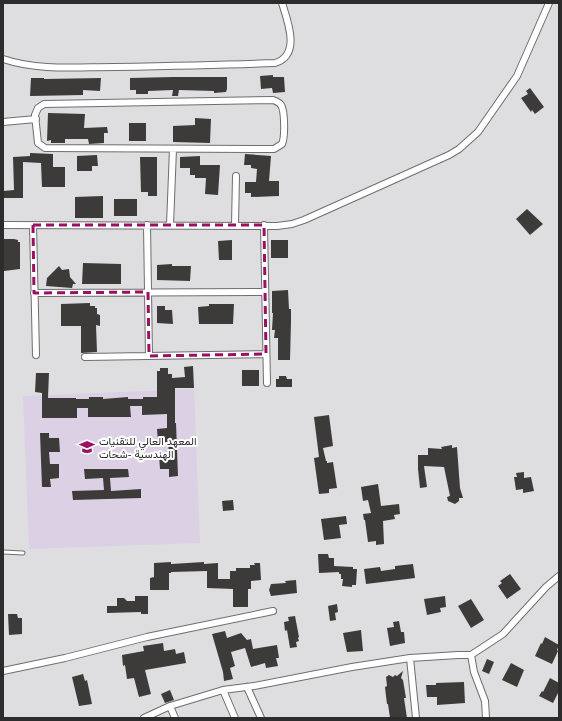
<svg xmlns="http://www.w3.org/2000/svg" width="562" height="721" viewBox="0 0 562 721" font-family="Arial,Vazirmatn,sans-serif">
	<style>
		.education { fill: #dbd0e4 }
		.building { fill: #3c3b3a }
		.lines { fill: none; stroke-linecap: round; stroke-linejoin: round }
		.service-casing { stroke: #6e6e6f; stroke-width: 5 }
		.minor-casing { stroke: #6e6e6f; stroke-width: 8 }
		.service { stroke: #fff; stroke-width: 3 }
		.minor { stroke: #fff; stroke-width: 6 }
		.marked { fill: none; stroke: #9a1164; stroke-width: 3; stroke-dasharray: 8 5; stroke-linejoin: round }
		.labels { text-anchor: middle; stroke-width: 4; stroke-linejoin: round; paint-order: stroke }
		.poi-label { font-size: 11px; fill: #2c2c2d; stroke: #fff; text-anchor: start }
	</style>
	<rect width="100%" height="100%" fill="#dedee0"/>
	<path class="education" d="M194 389 200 543 29 549 23 396Z"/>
	<path class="building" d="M273 75V77H284L285 92 273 93 272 88 261 89 260 76Z
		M173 77H227V89L226 92 214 93V91L179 90 178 96H172L173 90 148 91V94H136V90H130V78Z
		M31 78H44V79L101 78 100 91 83 90V95L30 96Z
		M530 88 544 107 535 114 532 110 531 112 521 98 528 94 526 91Z
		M48 113 85 114 84 128 107 127 108 133H104V143L89 144 88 139H65V143H51V140L47 141Z
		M195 118 211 119 210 143 173 142V126L195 125Z
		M129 123H146V141H129Z
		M30 153 53 154V167H65V187H42L41 163 23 162V198H3V191L14 190 13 157 30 156Z
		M245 154 271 156 269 181H279V196L251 197V193H245V182H256L257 169 251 168V165H244Z
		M97 155 98 166H92V171H77V156Z
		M200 156V165H220L218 195 205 194 206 178H195V175H190V168H180V157Z
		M140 157H157V196H148V192H141Z
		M103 196V218H75V197Z
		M114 199H137V216H114Z
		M527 209 543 224 530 235 516 219Z
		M3 239H14L18 240V242H20V269L4 271Z
		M232 240V260H219L218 241Z
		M271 240H288V258H271Z
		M83 263 121 264V284H82Z
		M172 264V266H191L190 281 157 280V265Z
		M59 266 62 270 69 269 70 277 76 284H73L72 288 46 286 47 278Z
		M288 290 289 309H291V322L290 360H278V338H274L275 330H272L273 313H272V291Z
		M90 303V306H95V308H97V314L100 315V326L96 325 97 352 81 353V326H61V304Z
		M209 304H234L233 324H199L198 307 209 306Z
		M157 306H165V310H172L173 324 157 323Z
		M193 366 194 388H175V423H176L178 476 169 477V469H160L159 455H169L168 442 158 443 157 429 167 428V414L142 415V406H130L131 417H88V408H77V418H42V393L35 392 36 373H49L48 398H76V399H89V397H103V399L128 397V399H143V397H157V371H160V368H168V374H172V378L185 377 184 367Z
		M242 370H259V386H242Z
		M279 376H286L287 379H292V387H276V379H279Z
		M329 415 333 446 323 448 326 461H327V463L333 462 337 488 329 489V493L319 494 314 458 319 457 314 417Z
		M40 433H49V438H59L60 452H49L50 464H59V478L50 479 51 487H42Z
		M452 445V448L457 447 460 488 463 498H459V501L455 504 448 501 447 497 450 496 444 467 424 466 427 487 420 488 418 469V455H428V448L442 449 441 447Z
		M84 469H128L129 477 110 478 111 491 141 489V498L73 500 72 491 104 490 103 478 85 479Z
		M524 472V478L531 477 534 491 523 493V489L516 490 514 477H517L516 473Z
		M378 484 381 506 399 504 400 514 394 515 395 519 383 521 384 544 376 545V541L368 542 365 520H364L363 514 371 513 368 500 363 501 361 487Z
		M233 500 234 510 223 511 222 501Z
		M346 516 347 524 339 525 341 538 324 540 321 519Z
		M318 554H328L329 558H334V566L353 567V569H357L356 585H352V587L342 586 343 579H341V574H339V572L319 573Z
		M171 562V564L204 562V564L218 563V579H230V571H236V568H250V565H255L254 563H260L261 580 251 581V589H248V607H233V589L207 588V571L171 572V573H169V590H150V578L154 577V563Z
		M413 564 415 578 366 584 364 569 380 567 381 571 395 569V566Z
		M510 574 521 589 507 599 498 586 502 583 500 581Z
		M296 580 297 593 271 596 269 590 271 584 286 583 285 581Z
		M135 596H148V614H141V612L107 613V606H117V598H124L127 601H135Z
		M445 596 446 607 440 608 441 612 427 615 424 599Z
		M471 599 484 620 471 628 458 606Z
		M337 604 338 612 335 613 336 620 330 621 328 606Z
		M8 614H17L18 618H22V634L9 635Z
		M295 616 299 637 298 638 299 641 296 642 297 647 290 648 287 630 285 631 284 622 289 621 288 617Z
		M399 621 401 632H404L405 643 390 646 387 628 394 627 393 622Z
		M361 630 363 651 347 652 343 633Z
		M225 631 227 638 241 633 247 640 251 639 253 649 277 645 279 658H276L278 666 266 668 265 663 251 667 245 648 231 652 235 666 230 668 233 679 224 681 223 672 212 634Z
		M545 637 559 645 557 650 558 651 552 664 535 656 541 643 542 644Z
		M163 643 164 651 175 649 176 654 184 652 186 663 145 670 151 694 139 697 134 678 127 679 125 665 123 666 122 655 144 651 143 646Z
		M487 659 494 662 489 674 482 671Z
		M511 663 524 670 517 687 502 680Z
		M403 671 401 678 403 680 406 698H404L407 718H390L388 704H387L386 696 385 687 387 686 386 677 389 675 393 677 395 675 397 676Z
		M83 674 85 681 87 680 92 704 79 706 72 677Z
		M550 678 559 683V691L553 703 539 696 542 691 543 692Z
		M464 682 465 703 437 705V697H427L426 685H436V683Z
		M170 690 174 700 165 703 161 694Z"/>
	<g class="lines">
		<g class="service-casing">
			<path id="service" d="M3 552 23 553"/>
		</g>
		<g class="minor-casing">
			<path id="minor" d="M3 59C39 71 77 67 114 67 168 66 221 65 275 63 301 55 288 22 282 3
				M273 100C276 101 279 102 281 105 285 111 285 138 282 144L274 149 45 148 38 143 35 115 38 108 44 104Z
				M3 122 36 119
				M3 225 277 226 292 224 304 220 449 155 459 149 478 132 517 76 549 3
				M33 225 36 355
				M147 225 149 356
				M170 225 173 149
				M235 225 236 176
				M264 225 267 383
				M34 293 265 292
				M85 357 266 354
				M471 655 503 634 546 587 559 576
				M410 658 416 718
				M3 671 65 658 147 637 273 611
				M247 687 261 718
				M223 690 235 718
				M170 706 175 718
				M144 718 170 706 223 690 254 686 352 667 410 658 458 655H471L474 672 485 701 486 718"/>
		</g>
		<use href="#service" class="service"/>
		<use href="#minor" class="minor"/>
	</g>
	<path class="marked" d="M33 225H264L266 354 149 356 148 292 34 293Z"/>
	<defs>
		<g id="university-bare" transform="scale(1.2)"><path d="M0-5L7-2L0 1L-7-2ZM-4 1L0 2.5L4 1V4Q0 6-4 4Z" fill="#9a1164" stroke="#fff" stroke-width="2.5" paint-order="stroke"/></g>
	</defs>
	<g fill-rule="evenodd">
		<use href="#university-bare" x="87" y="447"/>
	</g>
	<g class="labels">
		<g class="poi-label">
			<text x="99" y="445">المعهد العالي للتقنيات<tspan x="99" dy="13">الهندسية -شحات</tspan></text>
		</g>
	</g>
	<rect width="562" height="721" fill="none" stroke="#2c2c2d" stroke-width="8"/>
</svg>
